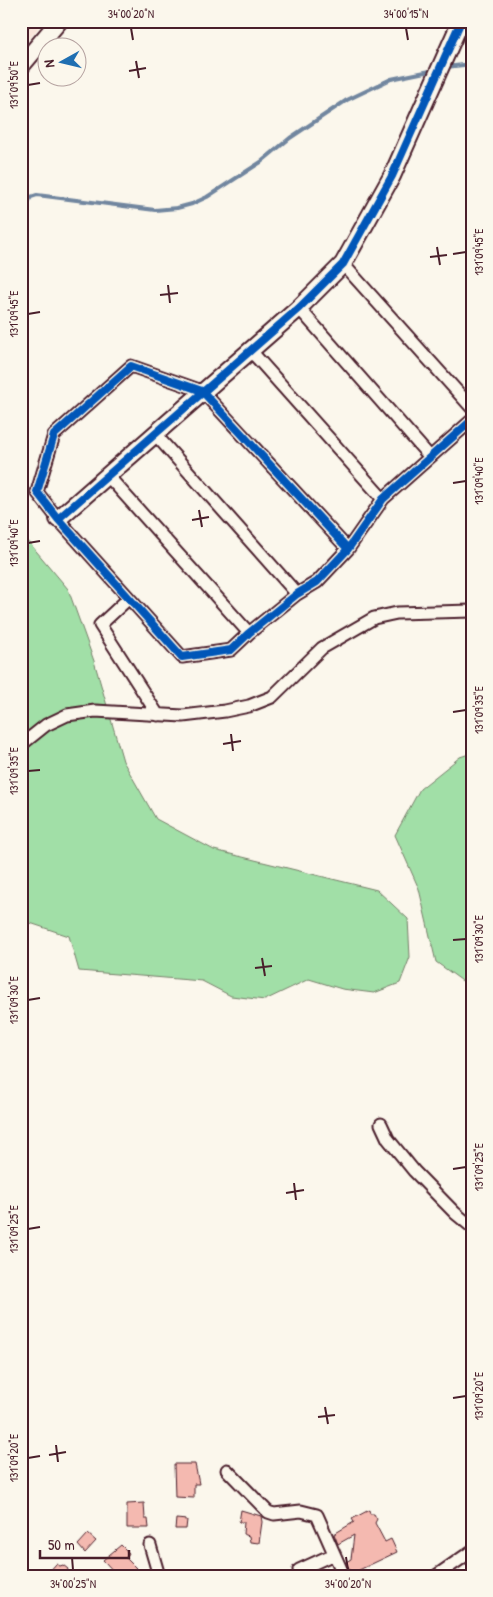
<svg xmlns="http://www.w3.org/2000/svg" width="493" height="1597" viewBox="0 0 493 1597" font-family="'Patrick Hand',sans-serif">
	<style>
		.built { fill: #f9e4da }
		.green { fill: #a1dfa7; stroke: #767f69 }
		.lines { fill: none; stroke-linecap: round; stroke-linejoin: round }
		.stream { stroke: #71869f; stroke-width: 4 }
		.building { fill: #f4b9b0; stroke: #4a1f2b }
		.lane-casing { stroke: #4a1f2b; stroke-width: 9 }
		.street-casing { stroke: #4a1f2b; stroke-width: 15 }
		.secondary-casing { stroke: #4a1f2b; stroke-width: 20 }
		.lane { stroke: #fbf7ec; stroke-width: 5.5 }
		.street { stroke: #fbf7ec; stroke-width: 11 }
		.secondary { stroke: #fbf7ec; stroke-width: 16 }
		.cycleway-casing { stroke: #fbf7ec; stroke-width: 11 }
		.cycleway { stroke: #0057b8; stroke-width: 8 }
		.ticks { fill: none; stroke: #4a1f2b; stroke-width: 2 }
		.neatline { fill: none; stroke: #4a1f2b; stroke-width: 2 }
		.ticks-label { font-size: 12px; text-anchor: middle; fill: #4a1f2b }
	</style>
	<rect width="100%" height="100%" fill="#fbf7ec"/>
	<filter id="ink" filterUnits="userSpaceOnUse"><feTurbulence type="fractalNoise" baseFrequency=".02" numOctaves="2"/><feDisplacementMap in="SourceGraphic" scale="10" xChannelSelector="R" yChannelSelector="G"/><feConvolveMatrix kernelMatrix="1 2 1 2 8 2 1 2 1" color-interpolation-filters="sRGB"/></filter>
	<g filter="url(#ink)">
		<path class="built" d="M21 21H44L21 49Z"/>
		<path class="green" d="M21 533 68 589 94 661 123 761 156 819 214 850 377 890 408 919 410 957 400 983 374 993 342 989 309 979 265 1000 231 996 202 981 79 971 69 936 21 920Z
			M472 753V988L436 962 419 889 395 835 420 789 460 757Z"/>
		<g class="lines">
			<path class="stream" d="M446 67 472 64
				M21 214 31 197 37 195 155 210 177 208 192 204 207 197 261 162 290 138 347 100 391 79 435 70"/>
		</g>
		<path class="building" d="M174 1464H195L199 1484H194V1498L175 1497Z
			M144 1503 145 1519H148L149 1528H127V1504Z
			M241 1510 261 1516 262 1522 259 1543 250 1542 249 1536 243 1534 244 1522H239Z
			M369 1510 370 1514H374L377 1519 375 1523 385 1542 391 1539 397 1552 359 1570 360 1576H351L346 1562 351 1559 354 1535 338 1544 334 1534 354 1522 352 1519Z
			M176 1519 187 1520 186 1529H175Z
			M88 1534 96 1541 85 1553 78 1545Z
			M121 1545 129 1553 126 1558 136 1568 127 1576H118L103 1560Z
			M56 1564 60 1566 63 1565 68 1569 67 1572 73 1576H43L48 1573Z"/>
		<g class="lines">
			<g class="lane-casing">
				<path id="lane" d="M21 29 28 21"/>
			</g>
			<g class="street-casing">
				<path id="street" d="M343 264 472 408
					M299 308 430 457
					M250 350 383 499
					M155 434 297 594
					M108 476 249 633
					M348 549 202 391 131 366 54 435 37 492 58 519 182 657 231 650 249 633 297 594 317 582 348 549 383 499 472 420
					M129 598 100 625 158 715
					M21 745 46 725 67 715 95 711 183 716 225 711 249 706 272 697 322 648 374 618 397 613 472 611
					M381 1124 388 1139 414 1171 455 1213 472 1227
					M227 1470 268 1512 274 1514 301 1511 317 1515 344 1576
					M150 1545 159 1576
					M299 1570 334 1554
					M436 1576 472 1551"/>
			</g>
			<g class="secondary-casing">
				<path id="secondary" d="M21 66 59 21
					M58 519 299 308 343 264 392 176 461 21"/>
			</g>
			<use href="#lane" class="lane"/>
			<use href="#street" class="street"/>
			<use href="#secondary" class="secondary"/>
			<g class="cycleway-casing">
				<path id="cycleway" d="M58 519 299 308 343 264 392 176 461 21
					M348 549 202 391 131 366 54 435 37 492 58 519 182 657 231 650 249 633 297 594 317 582 348 549 383 499 472 420"/>
			</g>
			<use href="#cycleway" class="cycleway"/>
		</g>
	</g>
	<path class="ticks" d="M131 28 133 40M406 28 408 40M136 61 139 78M129 71 146 68M28 85 40 83M437 247 440 265M453 254 466 252M430 257 447 255M168 285 170 303M160 295 178 293M28 314 40 312M453 483 466 481M199 510 202 527M192 520 209 517M28 543 40 541M453 712 466 710M231 734 233 751M223 744 241 741M28 771 40 770M453 940 466 939M262 958 265 976M255 968 272 966M28 1000 40 998M453 1169 466 1167M294 1183 296 1200M286 1193 304 1190M28 1229 40 1227M453 1398 466 1396M325 1407 328 1424M318 1417 335 1415M56 1445 58 1462M49 1455 66 1452M28 1458 40 1456M72 1557 73 1570M346 1557 348 1570"/>
	<rect width="493" height="1597" fill="none" stroke="#fbf7ec" stroke-width="55"/>
	<g transform="translate(62 62) rotate(262)"><circle r="24" fill="#fbf7ec" stroke="#b4a19f"/>
	<path d="M0-4L9 19L0 12L-9 19Z" fill="#1f6fb2"/>
	<text y="-8" font-size="14" font-weight="bold" text-anchor="middle" fill="#4a1f2b">N</text>
	</g>
	<path d="M40 1550v8h89v-8" fill="none" stroke="#4a1f2b" stroke-width="2.5"/>
	<text x="48" y="1550" font-size="15" fill="#4a1f2b" stroke="#fbf7ec" stroke-width="4" paint-order="stroke">50 m</text>
	<rect x="28" y="28" width="438" height="1542" class="neatline"/>
	<g class="ticks-label">
		<text x="131" y="18">34°00'20"N</text>
		<text x="406" y="18">34°00'15"N</text>
		<text transform="translate(14 85) rotate(-90)" y="4">131°09'50"E</text>
		<text transform="translate(479 252) rotate(-90)" y="4">131°09'45"E</text>
		<text transform="translate(14 314) rotate(-90)" y="4">131°09'45"E</text>
		<text transform="translate(479 481) rotate(-90)" y="4">131°09'40"E</text>
		<text transform="translate(14 543) rotate(-90)" y="4">131°09'40"E</text>
		<text transform="translate(479 710) rotate(-90)" y="4">131°09'35"E</text>
		<text transform="translate(14 771) rotate(-90)" y="4">131°09'35"E</text>
		<text transform="translate(479 939) rotate(-90)" y="4">131°09'30"E</text>
		<text transform="translate(14 1000) rotate(-90)" y="4">131°09'30"E</text>
		<text transform="translate(479 1167) rotate(-90)" y="4">131°09'25"E</text>
		<text transform="translate(14 1229) rotate(-90)" y="4">131°09'25"E</text>
		<text transform="translate(479 1396) rotate(-90)" y="4">131°09'20"E</text>
		<text transform="translate(14 1458) rotate(-90)" y="4">131°09'20"E</text>
		<text x="73" y="1588">34°00'25"N</text>
		<text x="348" y="1588">34°00'20"N</text>
	</g>
</svg>
